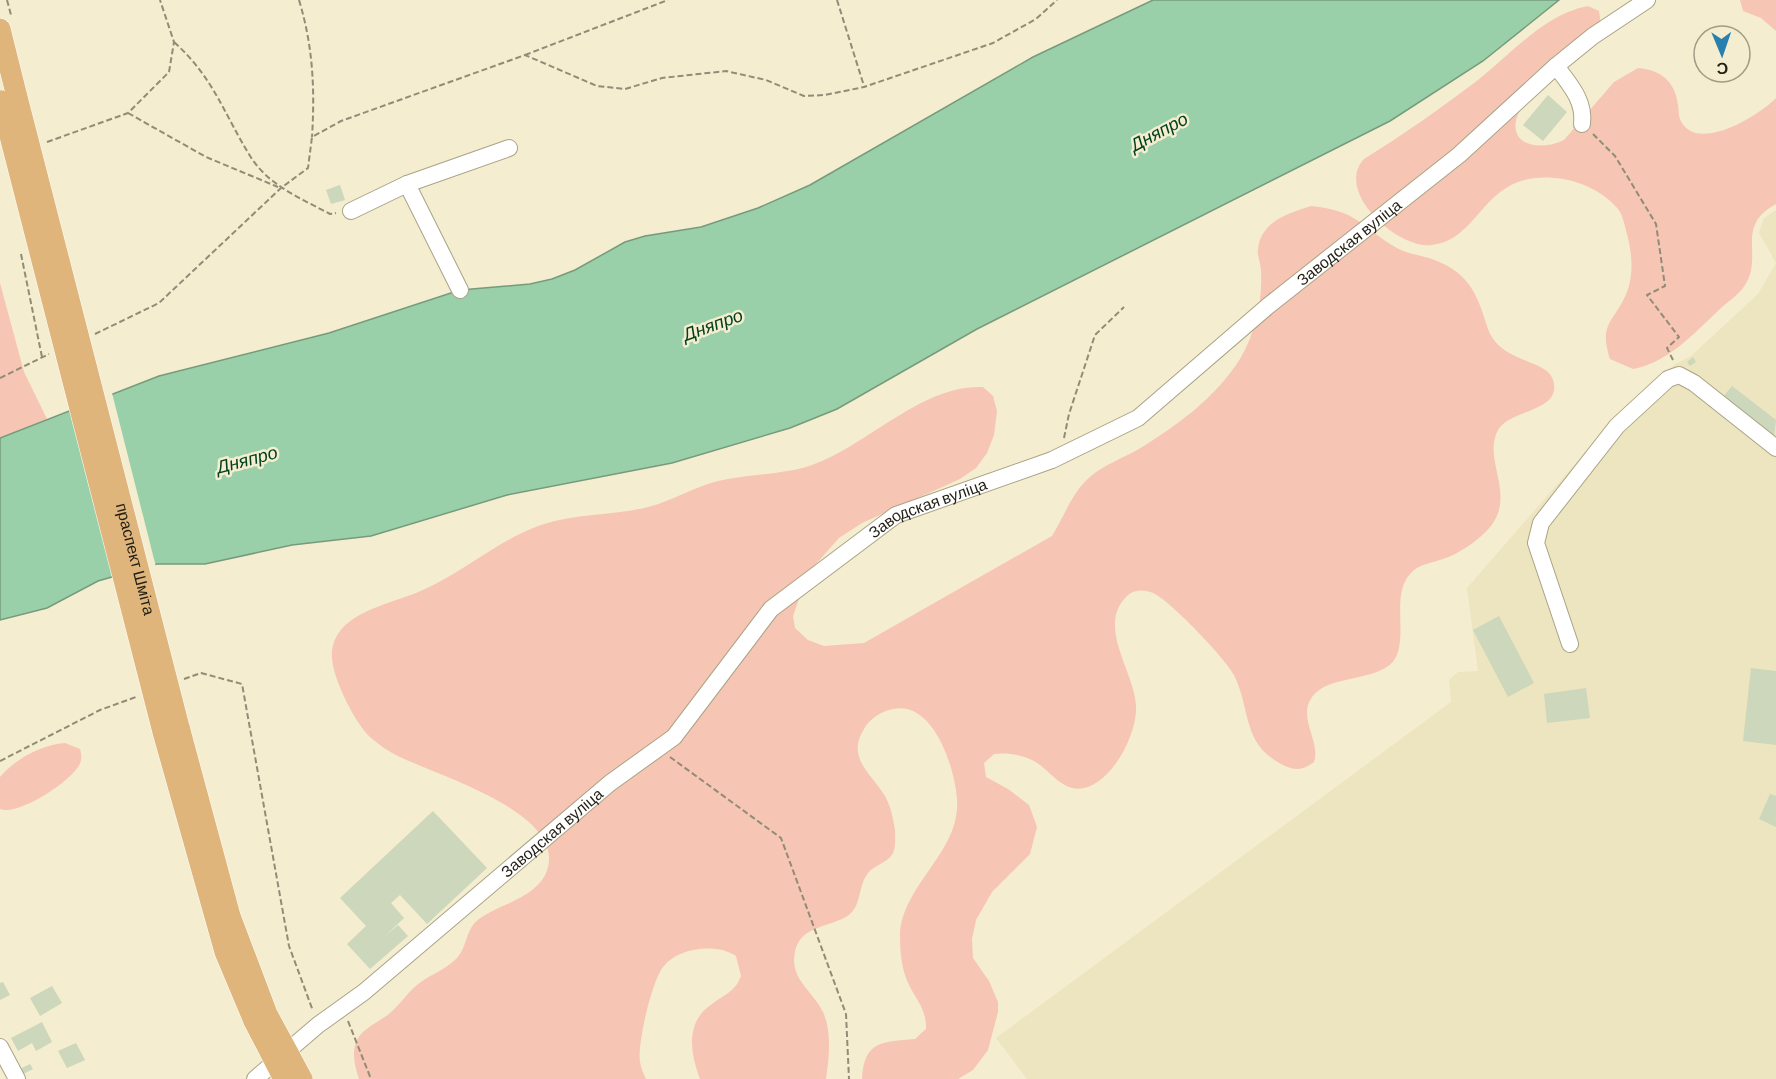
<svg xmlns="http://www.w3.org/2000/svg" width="1776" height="1079" viewBox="0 0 1776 1079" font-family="Barlow,sans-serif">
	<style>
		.built { fill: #ede5bf }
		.green { fill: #f7c5b3 }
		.water { fill: #9ad0a9; stroke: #769b7c; stroke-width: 1.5 }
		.pier { fill: #f4edcf }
		.building { fill: #ccd7bb }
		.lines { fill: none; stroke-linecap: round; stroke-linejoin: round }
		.minor-casing { stroke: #a9a386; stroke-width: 18 }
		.major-casing { stroke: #fff; stroke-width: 22 }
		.path { stroke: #918c77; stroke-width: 2; stroke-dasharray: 6 3; stroke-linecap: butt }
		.minor { stroke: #fff; stroke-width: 16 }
		.major { stroke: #dfb57b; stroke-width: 21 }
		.major-bridge-casing { stroke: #fff; stroke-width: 22; stroke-linecap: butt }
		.major-bridge { stroke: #dfb57b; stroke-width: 21 }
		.labels { text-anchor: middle; stroke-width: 5; stroke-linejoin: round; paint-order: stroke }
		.street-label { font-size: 16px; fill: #221f14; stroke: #f4edcf }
		.water-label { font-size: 18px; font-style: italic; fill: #00421f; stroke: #f4edcf }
	</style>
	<rect width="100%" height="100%" fill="#f4edcf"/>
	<path class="built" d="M1776 210V263L1759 233 1764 218Z
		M1776 263V1079H1027L996 1038 1451 702 1449 680 1458 672 1478 671 1467 588 1617 416 1675 364 1691 356 1758 294Z"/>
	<path class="green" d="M1740 0H1776V31L1761 18 1743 11Z
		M1588 6 1599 11 1601 26 1523 105C1500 141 1534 154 1564 140L1614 82 1638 68C1661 70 1675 81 1678 105 1679 111 1678 117 1682 123 1700 152 1760 115 1776 98V204C1733 227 1766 257 1743 288 1737 296 1726 303 1719 310 1693 334 1669 362 1633 369L1610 359C1598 322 1615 322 1627 292 1634 273 1632 254 1627 234 1625 227 1623 215 1618 209 1605 193 1582 182 1563 179 1482 166 1484 239 1432 245 1397 249 1334 191 1364 159 1403 135 1441 108 1478 80 1512 53 1545 14 1588 6Z
		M1311 206C1358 211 1359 225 1395 247 1405 253 1418 255 1429 258 1467 271 1476 290 1487 326 1498 364 1547 358 1553 380 1563 412 1510 409 1498 430 1482 459 1516 493 1491 526 1479 540 1461 553 1443 559 1435 562 1421 564 1414 570 1389 591 1408 631 1396 657 1383 683 1329 673 1312 697 1297 718 1321 741 1314 762 1304 770 1296 771 1285 766 1241 745 1252 712 1234 675 1225 658 1172 603 1155 594 1146 589 1133 589 1126 597 1097 627 1134 671 1136 705 1138 732 1113 782 1084 788 1063 793 1050 770 1034 761 1022 755 1007 752 994 754L984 763 986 777 1008 789 1029 805 1037 827 1030 854 992 892 976 920 972 939 973 958 989 981 998 1002V1012L988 1050 973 1070 958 1079H862C864 1040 883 1042 915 1039L926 1029C927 1006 911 995 905 975 901 963 900 948 900 935 902 884 961 852 957 799 955 769 934 700 893 709 882 711 869 719 864 729 846 758 871 773 885 796 891 807 893 818 895 830 895 838 896 846 893 853 887 864 872 865 866 876 857 891 862 909 844 918 824 928 800 927 795 952 789 979 813 991 823 1012 832 1031 829 1059 826 1079H700C690 1052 685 1022 712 1004 725 994 735 992 741 976L736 956C717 943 678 947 663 967 652 981 637 1044 640 1062 641 1068 643 1073 646 1079H359C355 1067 351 1052 357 1040 363 1028 379 1022 389 1014 399 1006 406 994 417 985 429 975 445 970 456 959 468 947 465 929 479 919 501 903 541 897 548 867 562 811 433 774 398 756 389 752 378 744 370 737 355 723 333 679 332 658 330 612 391 605 423 590 464 572 498 540 541 525 577 513 613 516 648 507 672 501 694 487 718 481 747 474 778 475 806 467 865 449 920 384 983 387L993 396 997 411 994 435 987 453 976 468 960 479 862 523 839 538 808 573 793 616 795 628 808 640 824 646 864 643 1052 536C1065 515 1072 492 1091 476 1106 464 1123 458 1139 449 1178 425 1215 398 1240 359 1255 334 1263 300 1261 271 1261 264 1257 256 1258 249 1261 221 1289 213 1311 206Z
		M0 283 24 372 47 419 0 438Z
		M65 743 80 749C82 756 82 761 78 767 68 783 18 816 0 809V777C15 759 41 745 65 743Z"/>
	<path class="water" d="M1153 0H1559L1483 61 1390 121 977 329 837 409 790 428 672 463 507 495 371 536 292 545 205 564H157L98 581 47 608 0 620V438L159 376 329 333 460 290 530 284 552 279 575 270 625 242 645 236 701 227 758 208 810 185 1033 57Z"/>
	<path class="pier" d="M111 389 156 567 114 579 69 407Z"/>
	<path class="building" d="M1548 95 1567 112 1543 141 1523 125Z
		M340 185 345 200 331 204 326 190Z
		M1693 357 1696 362 1690 366 1687 362Z
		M1732 386 1776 420 1774 437 1723 397Z
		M1499 616 1534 683 1508 697 1473 630Z
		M1751 668 1776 671V745L1743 741Z
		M1586 688 1590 718 1547 723 1544 694Z
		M1770 794 1776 796V827L1759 819Z
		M433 811 487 868 427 924 400 895 391 903 404 918 384 937 398 925 408 936 370 969 347 944 366 926 340 898Z
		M3 982 10 995 0 1000V983Z
		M52 986 62 1003 40 1016 30 998Z
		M42 1022 52 1042 36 1051 32 1043 18 1051 11 1038Z
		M76 1043 85 1060 67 1068 58 1051Z
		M30 1064 33 1069 23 1074 20 1069Z"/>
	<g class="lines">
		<g class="minor-casing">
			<g id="minor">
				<path d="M1556 66C1569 84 1585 100 1582 124"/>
				<path d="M407 184 460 290"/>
				<path d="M351 211 407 184 509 148"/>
				<path d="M1570 644 1536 543 1541 523 1617 426 1668 379 1679 375 1694 383 1776 448"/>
				<path d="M0 1047 17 1079"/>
				<path id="s1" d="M255 1079 318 1025 364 992 610 783 674 737 771 609 896 515 1052 460 1138 418 1268 306 1459 155 1556 66 1593 36 1647 0"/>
			</g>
		</g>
		<g class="major-casing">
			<path id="major" d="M0 29 17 97
				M179 727 230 916 267 1014
				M163 732 225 952 254 1021"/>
		</g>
		<path class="path" d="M7 0 11 15
			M299 0C313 46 315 89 312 137
			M837 0 864 86
			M174 42C215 79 224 115 252 159 270 186 302 199 330 214L336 213
			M525 55 668 0
			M128 113 206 157 278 187
			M1593 134 1615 156 1656 224 1665 286 1647 295 1679 337 1667 348 1673 360
			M47 142 128 113 169 72 174 42 160 0
			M21 254 42 357
			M95 334 159 303 281 188 308 168 312 137 341 121 525 55 597 86 625 89 662 78 726 71 766 80 804 96 825 95 864 87 993 43 1036 19 1057 0
			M0 378 49 354
			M1064 438 1069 414 1095 335 1124 307
			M184 679 201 673 242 684 289 946 313 1011
			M670 757 781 838 846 1014 849 1079
			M0 761 100 710 136 697
			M348 1021 371 1079"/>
		<use href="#minor" class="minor"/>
		<use href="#major" class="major"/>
		<g class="major-bridge-casing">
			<g id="major-bridge">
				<path id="s2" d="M17 97 179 727"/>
				<path d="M1 101 163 732"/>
				<path d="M267 1014 302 1079"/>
				<path d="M254 1021 284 1079"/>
			</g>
		</g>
		<use href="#major-bridge" class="major-bridge"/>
	</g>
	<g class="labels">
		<g class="street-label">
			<text dy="6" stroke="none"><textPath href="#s1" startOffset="1394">Заводская вуліца</textPath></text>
			<text dy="6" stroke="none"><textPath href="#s1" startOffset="890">Заводская вуліца</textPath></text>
			<text dy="6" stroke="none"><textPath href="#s2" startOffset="477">праспект Шміта</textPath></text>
			<text dy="6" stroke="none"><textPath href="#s1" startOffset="386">Заводская вуліца</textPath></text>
		</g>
		<g class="water-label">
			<text transform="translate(1159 132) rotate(-28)" y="6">Дняпро</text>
			<text transform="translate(713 325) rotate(-20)" y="6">Дняпро</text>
			<text transform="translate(247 460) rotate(-15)" y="6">Дняпро</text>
		</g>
	</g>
	<g transform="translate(1722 54) rotate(178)"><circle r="28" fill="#f4edcf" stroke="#a09b84" stroke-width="1.5"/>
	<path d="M0-4.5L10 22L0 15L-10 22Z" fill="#2980af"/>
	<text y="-9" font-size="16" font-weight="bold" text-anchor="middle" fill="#221f14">С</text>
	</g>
</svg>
